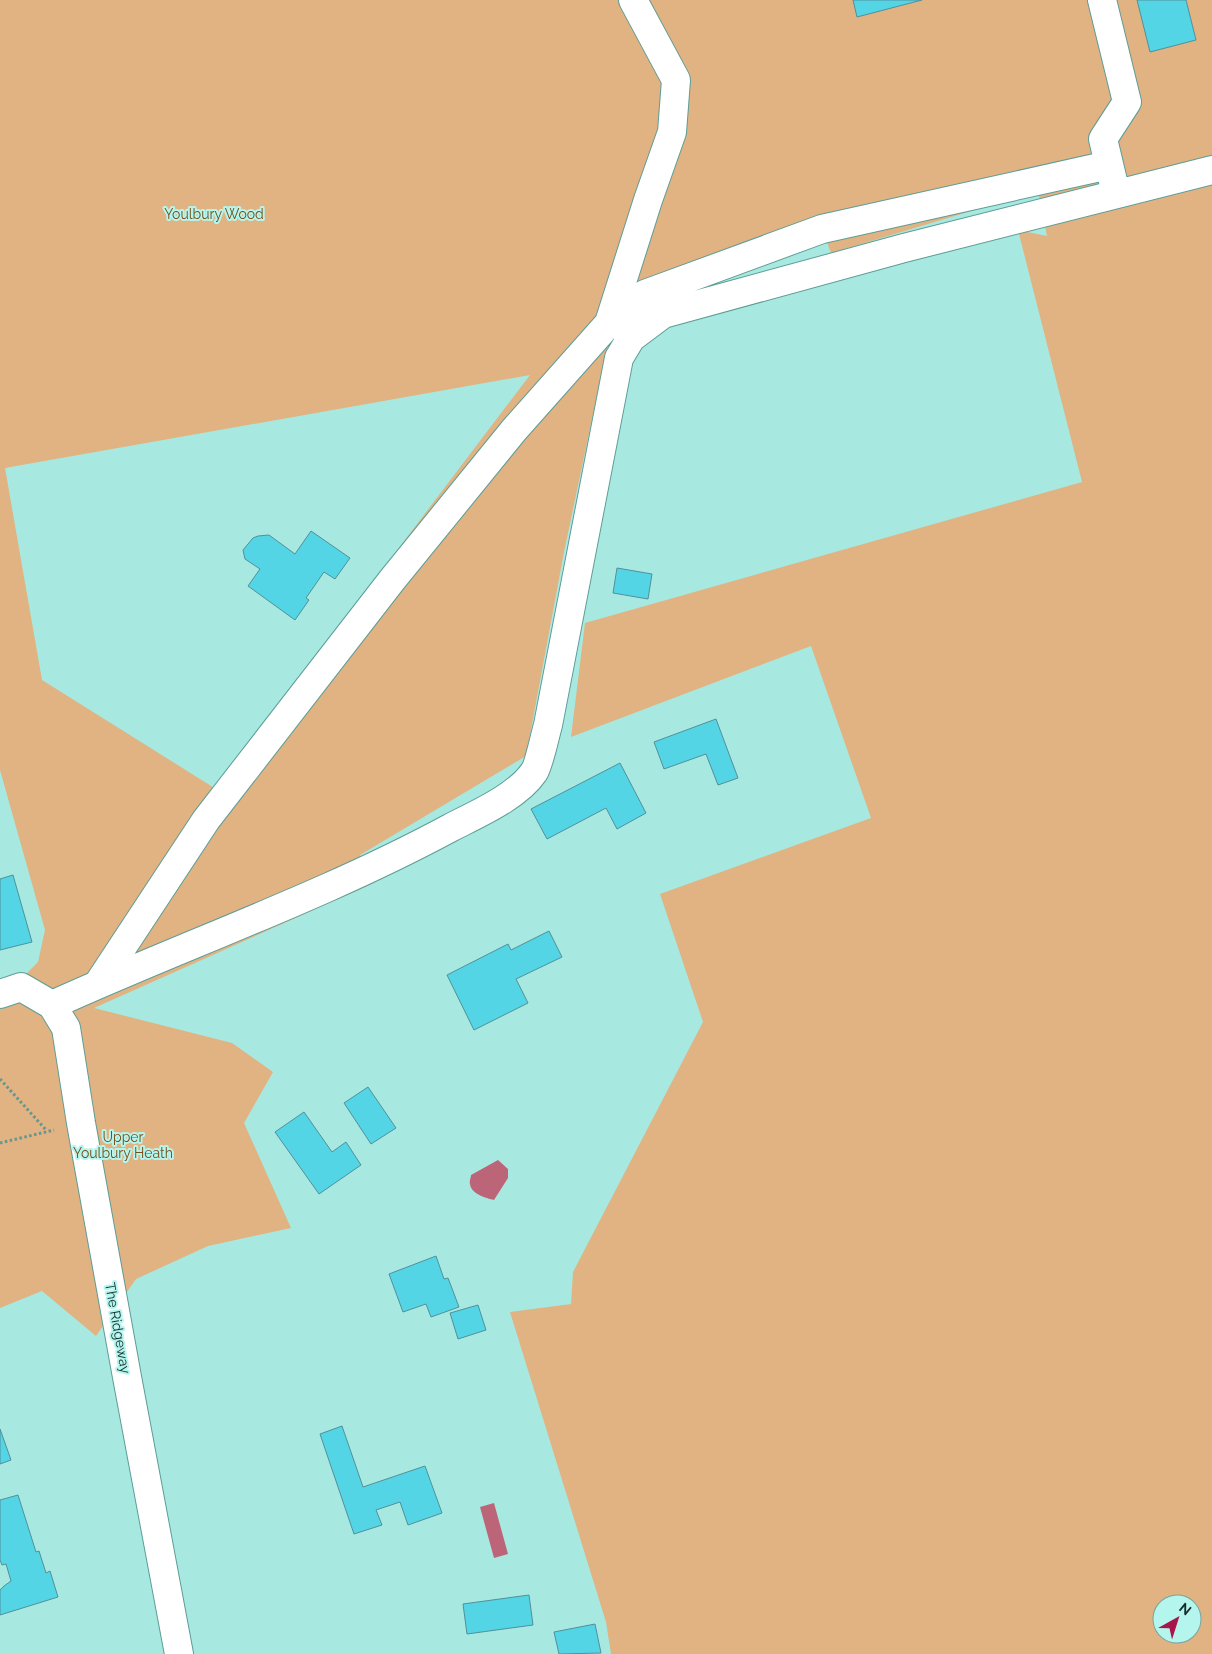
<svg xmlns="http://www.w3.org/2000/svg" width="1212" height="1654" viewBox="0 0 1212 1654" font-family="Raleway,sans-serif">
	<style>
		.green { fill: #e1b282; fill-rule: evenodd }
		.water { fill: #bd6578 }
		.building { fill: #54d5e6; stroke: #519099 }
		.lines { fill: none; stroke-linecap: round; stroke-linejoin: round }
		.minor-casing { stroke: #5d9d96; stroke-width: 30 }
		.path { stroke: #669690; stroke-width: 3; stroke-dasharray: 2.5 2.5; stroke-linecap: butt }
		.minor { stroke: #fff; stroke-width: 28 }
		.labels { text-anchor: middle; stroke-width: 4; stroke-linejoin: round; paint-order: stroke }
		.park-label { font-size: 14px; fill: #774d1a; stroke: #b4f6ee }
		.street-label { font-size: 14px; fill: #142e2c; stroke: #b4f6ee }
	</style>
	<rect width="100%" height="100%" fill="#a7e9e1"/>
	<path class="green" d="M0 0H1212V1654H611L606 1622 510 1312 571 1304 573 1272 703 1022 660 894 871 818 811 646 571 737 585 623 1082 482 1018 230 1047 236 1038 191 831 253 822 229 645 294 608 343 564 552 526 756 360 855 374 883 94 1008 232 1043 273 1072 244 1123 291 1228 208 1246 136 1279 96 1336 42 1291 0 1308V981L26 974 38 962 45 930 0 770ZM530 375 216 789 42 680 5 468ZM1162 1604H1192V1634H1162Z"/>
	<path class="water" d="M498 1160 508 1169V1178L494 1200C486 1198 471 1194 470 1184 469 1181 471 1178 471 1175Z
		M494 1503 508 1554 494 1558 480 1507Z"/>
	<path class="building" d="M853 0H922L857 17Z
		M1137 0H1186L1196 40 1150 52Z
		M311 531 350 558 335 579 324 572 306 598 309 600 295 620 248 586 260 569 245 559 243 550 253 538 258 536 269 535 295 554Z
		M617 568 652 574 648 599 613 593Z
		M716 719 738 778 718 785 706 754 664 769 654 742Z
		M620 763 646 813 617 829 606 808 547 839 531 809Z
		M13 875 32 942 0 950V879Z
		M549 931 562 957 516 979 528 1003 474 1030 447 975 508 944 511 950Z
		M368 1087 396 1128 371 1144 344 1103Z
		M304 1112 332 1152 346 1142 361 1165 319 1194 275 1132Z
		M436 1256 444 1279 448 1278 459 1307 431 1317 426 1304 403 1312 389 1274Z
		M478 1305 486 1330 458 1339 450 1313Z
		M342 1426 363 1487 425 1466 442 1513 408 1525 400 1502 376 1510 382 1525 354 1534 320 1434Z
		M0 1429 11 1460 0 1464Z
		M18 1495 36 1552 39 1551 46 1573 50 1571 58 1597 0 1615V1590L4 1586 11 1581 6 1564 2 1565 0 1560V1500Z
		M529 1595 533 1625 467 1634 463 1604Z
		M595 1624 601 1653 559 1654 554 1632Z"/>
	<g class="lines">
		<g class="minor-casing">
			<path id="minor" d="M1102 0 1127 102 1103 139 1113 181
				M611 325 609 323 645 294 822 229 1109 165
				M98 984 206 820 392 580 514 430 609 323 648 200 672 132 676 80 633 0
				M0 994 21 987 52 1005
				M52 1005C184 945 322 897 450 828 477 814 517 797 534 772 539 765 545 735 548 725L619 358 631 338 663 314 904 248 1212 170
				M52 1005 66 1028 81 1123 127 1377 179 1654"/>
		</g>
		<path class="path" d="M0 1079 47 1131
			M0 1143 54 1130"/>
		<use href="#minor" class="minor"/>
	</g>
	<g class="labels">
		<g class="park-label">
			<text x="214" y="219">Youlbury Wood</text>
			<text x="123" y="1142">Upper<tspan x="123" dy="16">Youlbury Heath</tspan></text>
		</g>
		<g class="street-label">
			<text transform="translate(118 1328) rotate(80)" y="5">The Ridgeway</text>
		</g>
	</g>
	<g transform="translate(1177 1619) rotate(39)"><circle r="24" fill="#b4f6ee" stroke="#74a6a0"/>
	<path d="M0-4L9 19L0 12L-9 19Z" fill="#a8154b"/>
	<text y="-8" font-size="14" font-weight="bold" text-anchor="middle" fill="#142e2c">N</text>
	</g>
</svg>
